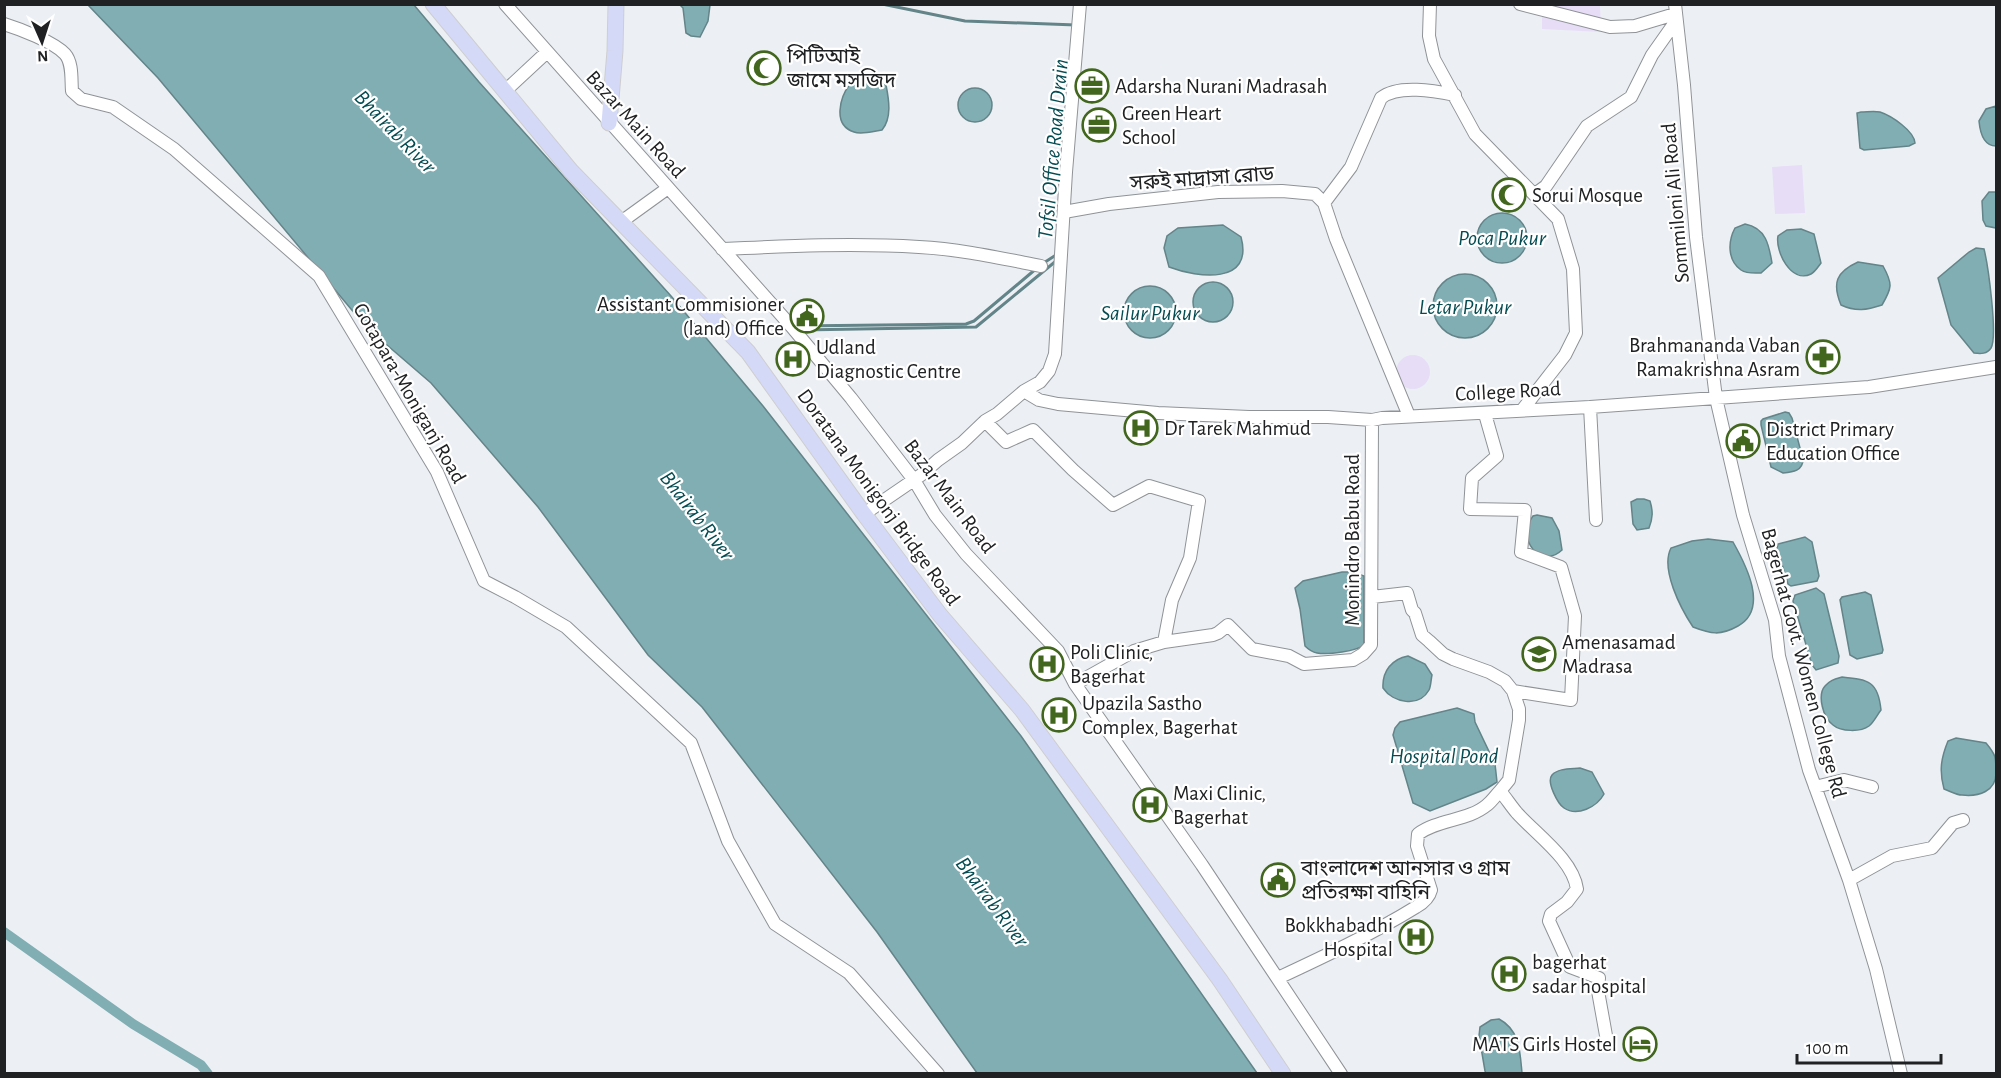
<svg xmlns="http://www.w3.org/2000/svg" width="2001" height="1078" viewBox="0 0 2001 1078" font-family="'Alegreya Sans','Noto Sans Bengali',sans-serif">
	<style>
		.green { fill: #e7ddf7 }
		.water { fill: #80aeb3; stroke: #638488; stroke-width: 1.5 }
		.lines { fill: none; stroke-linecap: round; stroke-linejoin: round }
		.stream { stroke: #638488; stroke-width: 3 }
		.canal { stroke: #80aeb3; stroke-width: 10 }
		.minor-casing { stroke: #8f9397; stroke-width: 14 }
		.major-casing { stroke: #cececf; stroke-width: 17 }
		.minor { stroke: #fff; stroke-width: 12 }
		.major { stroke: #d5d9f8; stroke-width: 15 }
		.labels { text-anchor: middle; stroke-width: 4.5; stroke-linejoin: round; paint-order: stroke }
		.poi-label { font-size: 21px; fill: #202123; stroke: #fff; text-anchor: start }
		.street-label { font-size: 21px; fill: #202123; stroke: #fff }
		.water-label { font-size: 22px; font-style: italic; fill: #054c52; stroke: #fff }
	</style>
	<rect width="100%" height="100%" fill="#ecf0f5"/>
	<path class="green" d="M1542 5H1600L1601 32 1542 29Z
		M1802 165 1805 213 1775 214 1772 167Z
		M1396 372a17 17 0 1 1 34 0a17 17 0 1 1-34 0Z"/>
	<path class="water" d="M88 5H414L479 82 671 296 763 406 1021 736 1257 1073H977L877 932 702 707 648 655 538 507 431 383 366 327 158 78Z
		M680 5H710L708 21 700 37 691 36 686 33 683 8Z
		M868 81 886 85C889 100 892 118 882 130 874 131 862 135 854 132 832 125 840 97 850 84Z
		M958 105a17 17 0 1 1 34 0a17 17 0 1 1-34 0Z
		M1996 106V146C1983 146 1980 132 1979 121L1986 109Z
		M1861 112C1867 112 1874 111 1880 112 1892 116 1914 131 1915 143L1909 146 1864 150 1860 148 1857 113Z
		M1989 192H1996V228L1986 226 1983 220 1982 201Z
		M1477 238a25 25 0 1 1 50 0a25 25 0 1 1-50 0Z
		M1745 224C1766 228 1769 245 1772 263L1761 273C1754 273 1747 274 1741 270 1727 260 1728 241 1735 228Z
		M1223 225 1241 237C1254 285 1198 278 1169 267L1164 248 1167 236 1178 228Z
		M1801 229 1814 234 1821 263C1818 267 1815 272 1811 274 1791 284 1775 251 1778 236L1787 230Z
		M1976 248 1984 249C1988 265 1998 336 1991 348 1987 354 1981 354 1974 353L1951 325 1938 278 1969 252Z
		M1858 262 1883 266C1893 284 1892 288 1882 305 1867 310 1856 312 1841 305 1832 283 1836 272 1858 262Z
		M1433 306a32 32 0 1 1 64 0a32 32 0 1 1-64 0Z
		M1193 302a20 20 0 1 1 40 0a20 20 0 1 1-40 0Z
		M1124 312a26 26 0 1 1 52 0a26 26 0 1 1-52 0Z
		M1785 412 1789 413 1792 418 1803 459C1803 471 1793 472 1783 473L1771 467 1761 425V421L1763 419Z
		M1637 499H1644L1650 501C1653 511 1653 518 1649 528L1637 530 1633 524 1631 502Z
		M1537 515 1552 518 1559 531 1562 550C1541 570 1515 539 1533 516Z
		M1805 537 1812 542 1819 576 1817 581 1791 586 1788 584 1777 548 1778 544Z
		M1708 539 1733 542C1746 565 1769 609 1738 626 1720 636 1711 634 1693 627 1681 609 1660 569 1671 548L1692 541Z
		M1342 572H1353L1364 576V645C1357 651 1328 655 1317 653 1312 652 1309 650 1305 646L1300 609 1295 588 1303 581Z
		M1816 588 1824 594 1839 656 1838 663 1816 670 1812 665 1793 601 1795 595Z
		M1865 592 1871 595 1883 650 1882 653 1857 659 1850 655 1840 600 1842 597Z
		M1408 656 1425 664 1432 675C1431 679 1431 686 1429 690 1419 708 1393 703 1383 688 1382 671 1392 659 1408 656Z
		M1842 677C1869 680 1878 681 1881 710 1877 715 1874 722 1869 726 1861 732 1841 732 1833 725 1823 718 1817 695 1825 686 1830 680 1835 679 1842 677Z
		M1457 708 1474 714 1475 722 1495 764 1497 782 1486 789 1430 811 1413 803 1393 735 1395 728 1400 722Z
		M1956 738 1986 743C1996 755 1996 757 1996 773 1996 791 1979 797 1962 795 1956 795 1950 791 1944 789 1939 771 1941 758 1948 741Z
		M1580 768 1592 772 1604 794C1597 807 1577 817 1564 808 1558 804 1546 782 1552 775 1558 768 1572 769 1580 768Z
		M1499 1019C1520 1030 1520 1052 1522 1073H1486L1485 1071 1479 1036 1480 1027 1491 1020Z"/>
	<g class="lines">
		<path class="stream" d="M882 4 965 21 1076 25
			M1042 264 1056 255
			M796 326 966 324 974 321 1037 268
			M801 330 976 327 1056 261"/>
		<path class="canal" d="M4 932 133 1024 201 1065 208 1074"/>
		<g class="minor-casing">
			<path id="minor" d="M505 4 791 326 851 398 914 480 935 515 966 554 1058 651 1075 684 1202 865 1341 1074
				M1430 4 1429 36 1434 59 1475 134 1558 219 1573 269 1576 333 1565 355 1523 409
				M1520 4 1610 27 1635 26 1675 14
				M1675 4 1684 85 1696 237 1716 398 1743 515 1775 620 1779 656 1809 770 1849 880 1876 969 1901 1074
				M4 24C20 29 54 42 65 54 73 63 71 80 72 91L81 99 113 107 174 149 319 276 437 472 484 581 515 597 566 627 691 743 728 841 775 924 849 973 938 1074
				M505 91 547 52
				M1535 194 1546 186 1587 126 1631 97 1652 55 1676 21
				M1324 203 1351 167 1381 98C1398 84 1435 91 1455 95
				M1064 212 1109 204 1218 192 1282 191 1315 194 1324 203 1336 239 1409 416
				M621 222 668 188
				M722 249C788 246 853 243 919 247 960 249 1000 258 1041 266
				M1024 391 1039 400 1058 404 1158 413 1249 417H1328L1372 420 1382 418 1590 407 1869 387 1996 367
				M1590 407 1596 520
				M1485 414 1497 456 1472 478 1470 509 1525 510 1521 552 1561 567 1575 616 1571 700 1513 691
				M985 421 1006 442 1033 430 1073 470 1113 505 1149 486 1199 501 1190 558 1172 600 1164 642
				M864 514 921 475 938 460 962 443 985 421 997 414 1024 391 1040 382 1049 371 1055 354 1066 172 1080 4
				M1372 597 1407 593 1412 610 1415 613 1422 635 1429 641 1443 654 1453 659 1489 672 1505 681 1513 691 1519 709V720L1509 780 1500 791
				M1075 684 1134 651 1164 642 1213 635 1218 633 1228 625 1252 649 1289 656 1304 664 1353 660 1363 654 1371 645 1372 420
				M1815 787 1844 780 1872 787
				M1849 880 1892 856 1932 848 1953 823 1963 820
				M1278 978C1323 957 1374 933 1416 907 1423 903 1429 898 1431 890L1417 846 1418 834C1438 819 1468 821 1487 805 1492 801 1496 795 1500 791 1506 798 1511 806 1517 813 1537 835 1573 860 1577 889L1567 902 1551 914 1549 921 1570 967 1599 978 1598 991 1607 1041"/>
		</g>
		<g class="major-casing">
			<path id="major" d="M433 4 571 171 748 352 864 514 940 615 1022 710 1220 980 1283 1074
				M609 123 615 51 616 4"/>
		</g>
		<use href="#minor" class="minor"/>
		<use href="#major" class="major"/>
	</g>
	<defs>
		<g id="mosque-ring" transform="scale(1.725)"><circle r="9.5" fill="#fff" stroke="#42661e" stroke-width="1.5"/><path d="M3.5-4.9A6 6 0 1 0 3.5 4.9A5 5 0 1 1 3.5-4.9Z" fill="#42661e"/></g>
		<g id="office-ring" transform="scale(1.725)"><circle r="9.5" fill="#fff" stroke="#42661e" stroke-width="1.5"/><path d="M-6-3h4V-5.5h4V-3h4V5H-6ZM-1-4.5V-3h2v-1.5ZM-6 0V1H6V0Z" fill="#42661e"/></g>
		<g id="civic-ring" transform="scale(1.725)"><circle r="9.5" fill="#fff" stroke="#42661e" stroke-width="1.5"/><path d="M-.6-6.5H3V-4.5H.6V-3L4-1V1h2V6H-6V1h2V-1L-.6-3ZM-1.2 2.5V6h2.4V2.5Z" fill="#42661e"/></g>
		<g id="pharmacy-ring" transform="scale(1.725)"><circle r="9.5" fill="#fff" stroke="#42661e" stroke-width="1.5"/><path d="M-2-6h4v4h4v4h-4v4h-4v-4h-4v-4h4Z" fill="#42661e"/></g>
		<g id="hospital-ring" transform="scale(1.725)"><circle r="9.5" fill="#fff" stroke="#42661e" stroke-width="1.5"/><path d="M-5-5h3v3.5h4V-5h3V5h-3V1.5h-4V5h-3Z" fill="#42661e"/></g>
		<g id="school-ring" transform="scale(1.725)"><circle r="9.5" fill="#fff" stroke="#42661e" stroke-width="1.5"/><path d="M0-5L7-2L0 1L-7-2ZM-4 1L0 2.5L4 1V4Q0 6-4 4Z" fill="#42661e"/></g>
		<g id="hotel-ring" transform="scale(1.725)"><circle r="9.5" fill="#fff" stroke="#42661e" stroke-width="1.5"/><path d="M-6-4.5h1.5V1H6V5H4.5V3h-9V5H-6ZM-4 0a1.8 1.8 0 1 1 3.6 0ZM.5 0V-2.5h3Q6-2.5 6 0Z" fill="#42661e"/></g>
	</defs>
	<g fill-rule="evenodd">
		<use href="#mosque-ring" x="764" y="68"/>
		<use href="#office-ring" x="1092" y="86"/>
		<use href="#office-ring" x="1099" y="125"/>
		<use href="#mosque-ring" x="1509" y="195"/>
		<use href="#civic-ring" x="807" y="316"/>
		<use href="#pharmacy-ring" x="1823" y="357"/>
		<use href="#hospital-ring" x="793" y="359"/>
		<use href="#hospital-ring" x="1141" y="428"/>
		<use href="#civic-ring" x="1743" y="441"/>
		<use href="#school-ring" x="1539" y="654"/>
		<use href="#hospital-ring" x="1047" y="664"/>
		<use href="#hospital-ring" x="1059" y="715"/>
		<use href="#hospital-ring" x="1150" y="805"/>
		<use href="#civic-ring" x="1278" y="880"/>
		<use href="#hospital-ring" x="1416" y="937"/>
		<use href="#hospital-ring" x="1509" y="974"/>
		<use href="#hotel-ring" x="1640" y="1044"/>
	</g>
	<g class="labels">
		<g class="poi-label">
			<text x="787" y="63">পিটিআই<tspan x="787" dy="24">জামে মসজিদ</tspan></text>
			<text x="1115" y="93">Adarsha Nurani Madrasah</text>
			<text x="1122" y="120">Green Heart<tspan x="1122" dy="24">School</tspan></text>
			<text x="1532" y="202">Sorui Mosque</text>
			<text x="784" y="311" text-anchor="end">Assistant Commisioner<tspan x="784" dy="24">(land) Office</tspan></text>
			<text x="1800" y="352" text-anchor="end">Brahmananda Vaban<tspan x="1800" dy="24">Ramakrishna Asram</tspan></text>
			<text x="816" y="354">Udland<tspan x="816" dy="24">Diagnostic Centre</tspan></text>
			<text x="1164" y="435">Dr Tarek Mahmud</text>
			<text x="1766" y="436">District Primary<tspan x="1766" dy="24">Education Office</tspan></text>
			<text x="1562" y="649">Amenasamad<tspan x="1562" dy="24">Madrasa</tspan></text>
			<text x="1070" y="659">Poli Clinic,<tspan x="1070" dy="24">Bagerhat</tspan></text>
			<text x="1082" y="710">Upazila Sastho<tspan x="1082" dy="24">Complex, Bagerhat</tspan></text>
			<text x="1173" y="800">Maxi Clinic,<tspan x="1173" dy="24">Bagerhat</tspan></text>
			<text x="1301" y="875">বাংলাদেশ আনসার ও গ্রাম<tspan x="1301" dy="24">প্রতিরক্ষা বাহিনি</tspan></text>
			<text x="1393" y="932" text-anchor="end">Bokkhabadhi<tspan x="1393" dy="24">Hospital</tspan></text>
			<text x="1532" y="969">bagerhat<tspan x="1532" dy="24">sadar hospital</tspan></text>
			<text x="1617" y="1051" text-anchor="end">MATS Girls Hostel</text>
		</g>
		<g class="street-label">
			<text transform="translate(636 124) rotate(48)" y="7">Bazar Main Road</text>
			<text transform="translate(1202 178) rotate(-4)" y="7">সরুই মাদ্রাসা রোড</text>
			<text transform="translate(1675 203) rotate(-95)" y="7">Sommiloni Ali Road</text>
			<text transform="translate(1508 391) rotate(-3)" y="7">College Road</text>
			<text transform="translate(410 393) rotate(60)" y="7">Gotapara-Moniganj Road</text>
			<text transform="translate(950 496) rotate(53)" y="7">Bazar Main Road</text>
			<text transform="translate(879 497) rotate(54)" y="7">Doratana Monigonj Bridge Road</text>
			<text transform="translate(1352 540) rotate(-90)" y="7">Monindro Babu Road</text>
			<text transform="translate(1804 663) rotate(75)" y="7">Bagerhat Govt. Women College Rd</text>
		</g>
		<g class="water-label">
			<text transform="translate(396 131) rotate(46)" y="8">Bhairab River</text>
			<text transform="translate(1052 149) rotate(-85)" y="8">Tofsil Office Road Drain</text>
			<text x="1502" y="245">Poca Pukur</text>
			<text x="1465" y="314">Letar Pukur</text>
			<text x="1150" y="320">Sailur Pukur</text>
			<text transform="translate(698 515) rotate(52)" y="8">Bhairab River</text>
			<text x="1444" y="763">Hospital Pond</text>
			<text transform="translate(993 901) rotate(53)" y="8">Bhairab River</text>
		</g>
	</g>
	<rect width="2001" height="1078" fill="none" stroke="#202123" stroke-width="12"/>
	<g transform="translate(42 42) rotate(177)" stroke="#ffffff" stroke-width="4.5" paint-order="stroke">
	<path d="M0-4.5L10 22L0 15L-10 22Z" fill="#202123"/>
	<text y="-9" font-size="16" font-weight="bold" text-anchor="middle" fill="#202123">N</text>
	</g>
	<path d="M1797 1054v9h144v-9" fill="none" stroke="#202123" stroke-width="3"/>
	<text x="1806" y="1054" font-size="18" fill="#202123" stroke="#ffffff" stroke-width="4.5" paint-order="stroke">100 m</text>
</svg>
